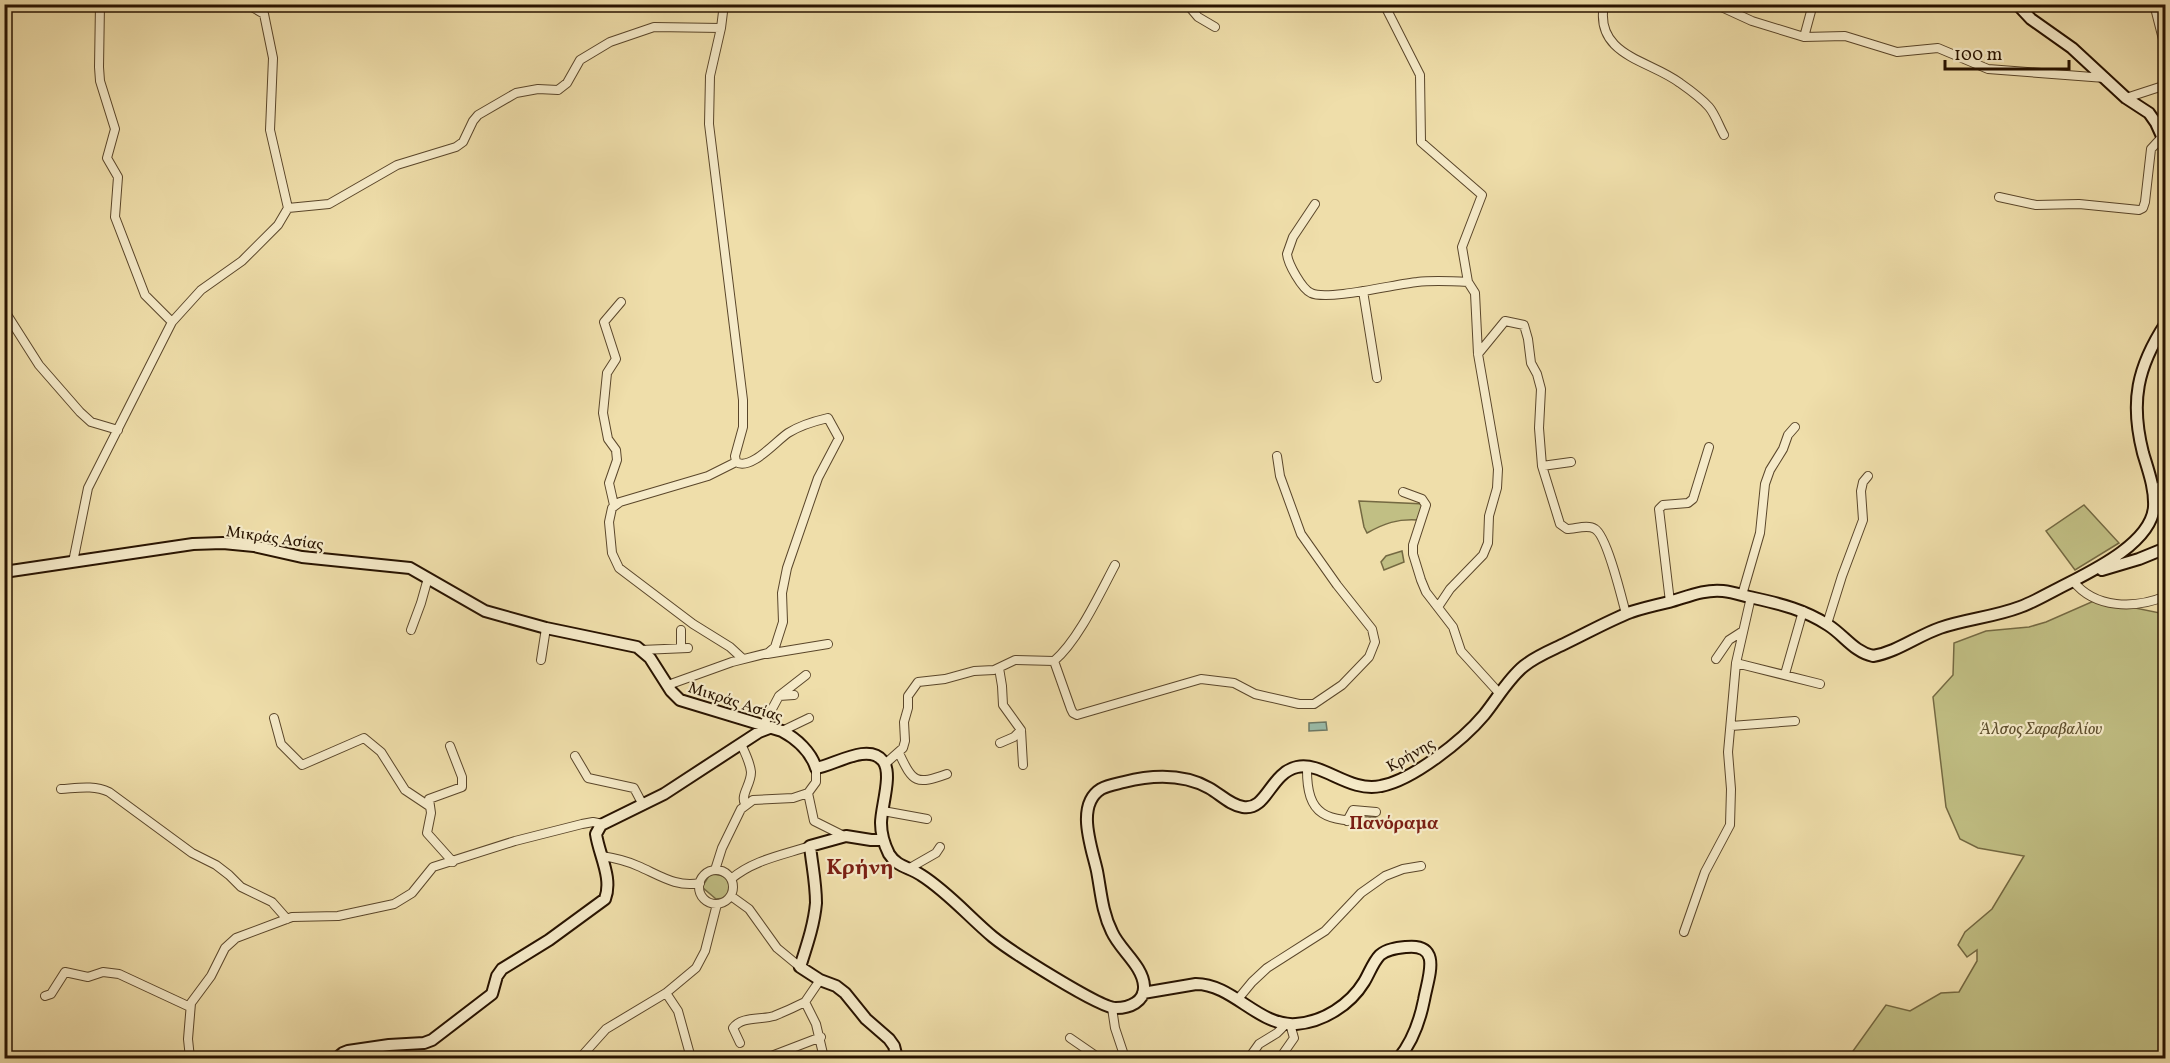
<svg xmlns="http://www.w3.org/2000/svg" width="2170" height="1063" viewBox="0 0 2170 1063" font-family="Vollkorn,serif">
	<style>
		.green { fill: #c1bf84; stroke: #746942; stroke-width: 1.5 }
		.water { fill: #9abca9; stroke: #6c7865; stroke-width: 1.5 }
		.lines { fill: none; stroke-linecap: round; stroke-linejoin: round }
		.street-casing { stroke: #5a462a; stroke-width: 10 }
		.secondary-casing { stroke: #281300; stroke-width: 14 }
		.street { stroke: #f5eac8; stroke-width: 8 }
		.secondary { stroke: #f5eac8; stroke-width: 10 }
		.labels { text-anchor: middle; stroke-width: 4.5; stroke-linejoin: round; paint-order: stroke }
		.street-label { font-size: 16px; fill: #281300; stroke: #f5eac8 }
		.park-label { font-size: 16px; font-style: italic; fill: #5e4f2e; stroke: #f5eac8 }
		.neighbourhood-label { font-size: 18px; font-weight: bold; fill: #7a1f14; stroke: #f5eac8 }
		.district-label { font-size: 22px; font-weight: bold; fill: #7a1f14; stroke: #f5eac8 }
	</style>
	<rect width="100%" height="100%" fill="#efdeaa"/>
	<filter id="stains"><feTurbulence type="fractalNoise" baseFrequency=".00333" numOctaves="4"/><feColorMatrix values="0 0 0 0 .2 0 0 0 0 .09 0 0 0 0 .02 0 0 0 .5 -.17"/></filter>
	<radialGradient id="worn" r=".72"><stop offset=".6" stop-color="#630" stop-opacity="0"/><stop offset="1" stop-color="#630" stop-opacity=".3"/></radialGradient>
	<path class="green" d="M1359 501 1425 504 1417 520C1397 519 1385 523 1367 533L1364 527Z
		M2084 505 2119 543 2075 570 2046 531Z
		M1402 551 1404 562 1384 570 1381 562 1386 556Z
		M2096 600 2165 614V1058H1848L1886 1005 1910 1011 1941 993 1959 992 1977 961V950L1967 957 1958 945 1965 932 1992 909 2024 856 1978 848 1960 839 1946 807 1933 697 1953 675 1954 643 1986 631 2029 627 2046 622Z
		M710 874C726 874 739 883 726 898L716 899 702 887Z"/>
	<path class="water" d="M1326 722 1327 730 1309 731V723Z"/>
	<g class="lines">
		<g class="street-casing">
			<path id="street" d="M100 4 99 67 100 81 115 129 107 158 118 177 115 217 145 295 172 322
				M247 4 264 14 273 58 270 130 288 208
				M1187 4 1198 17 1215 27
				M1384 4 1420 75 1421 142 1482 195 1462 247 1468 282
				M1604 4C1594 56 1650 60 1680 83 1690 90 1701 98 1709 107 1715 114 1719 126 1724 135
				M1715 4 1752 21 1804 37 1845 36 1897 52 1938 48 1988 69 2105 78
				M2154 4 2166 51
				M721 28 710 76 709 124 743 400V427L735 456 736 462
				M1804 37 1813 4
				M2126 98 2166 85
				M1999 197 2036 205 2079 204 2139 210 2143 208 2145 202 2151 149 2162 137 2166 138
				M1315 204 1293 237 1287 254C1288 264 1302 289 1311 293 1327 301 1396 284 1417 282 1434 280 1451 281 1468 282L1475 293 1478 354 1498 469 1497 488 1489 516 1488 543 1483 555 1450 589 1438 607
				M1363 291 1377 378
				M4 310 39 365 80 412 91 422 118 430
				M1478 354 1505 321 1524 325 1528 339 1531 363 1537 374 1541 389 1539 428 1542 466 1560 524 1567 529C1575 529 1588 524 1595 529 1607 536 1622 599 1626 614
				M1542 466 1571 462
				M1403 492 1422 499 1426 505 1413 545V554L1421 580 1426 592 1453 627 1461 651 1500 694
				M2153 492 2166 481
				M614 505 609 483 617 460 616 450 608 439 603 413 607 373 616 359 604 322 621 302
				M73 562 88 488 172 322 201 290 242 261 278 225 288 208 329 204 397 165 456 147 463 142 473 121 478 115 516 93 538 89 558 90 567 83 580 60 610 42 654 27 721 28 724 4
				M2073 581C2095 609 2135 609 2166 596
				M1742 595 1760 533 1765 484 1770 470 1783 449 1788 435 1795 427
				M1670 602 1659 509 1663 505 1688 503 1693 499 1709 447
				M1827 624 1842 576 1863 520 1861 491 1863 482 1868 476
				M411 630 421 603 428 578
				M681 630V648
				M641 650 688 648
				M767 654 828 644
				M1716 659 1729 640 1743 631
				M541 660 546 628
				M1054 661C1078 641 1100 593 1115 565
				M1736 663 1820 684
				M999 668 1002 686 1003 705 1021 730 1023 765
				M1785 674 1803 611
				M668 685 732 662 768 653 775 647 783 622 782 593 787 568 818 478 839 438 828 418C815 421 799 426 788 433 776 441 751 471 736 462L708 476 620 502 612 508 609 522 612 553 619 568 693 624 730 647 743 659
				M779 696 806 675
				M274 718 281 744 302 765 364 738 381 752 405 790 429 806
				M764 724 779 696 794 695
				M1731 726 1795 721
				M782 731 809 718
				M1000 743 1014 737 1021 730
				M741 744C745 753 750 762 751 772 751 785 740 795 745 804
				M450 746 462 777V787L429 799 431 813 427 833 453 862
				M899 753C913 783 916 785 947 774
				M575 756 588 778 634 788 643 805
				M885 764 903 748 905 741 904 722 908 708V696L918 682 945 679 974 671 994 670 1015 660 1054 661 1071 709 1073 713 1077 715 1201 679 1234 683 1255 694 1299 704H1314L1342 685 1369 657 1375 642 1372 629 1337 585 1301 534 1280 476 1277 456
				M1307 766C1306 821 1329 820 1376 822
				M61 789C78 788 94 785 109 792L192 853 216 865 229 875 241 887 272 902 287 919
				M808 793 814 821 844 836
				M883 811 927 819
				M1347 821 1353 810 1376 812
				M602 856C615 858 627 861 638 866 659 875 677 888 700 883
				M908 869 936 853 940 847
				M715 870 722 848 741 809 753 800 793 798 808 793 816 782V768
				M699 887a17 17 0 1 1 34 0a17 17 0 1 1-34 0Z
				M731 879C753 860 783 855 810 846
				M731 896 749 909 777 948 800 967
				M1684 932 1705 872 1730 825 1731 789 1728 752 1736 663 1751 597
				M820 980 805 1002 816 1024 824 1058
				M666 993 678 1011 691 1058
				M45 996 51 994 65 972 88 977 103 972 119 974 190 1007
				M1238 999 1252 982 1267 968 1325 931 1361 893 1385 876 1403 869 1421 866
				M1112 1008 1115 1028 1125 1058
				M1070 1038 1099 1058
				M740 1043 733 1028C742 1016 760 1020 774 1016 784 1012 795 1007 805 1002
				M774 1055 821 1037
				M190 1058 188 1039 191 1003 211 976 225 948 236 938 292 917 338 916 394 904 412 893 433 867 515 841 582 824 593 822 603 824
				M580 1058 606 1029 666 993 696 968 705 951 717 904
				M1249 1058 1259 1044 1277 1033 1286 1024
				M1280 1058 1294 1038 1290 1024"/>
		</g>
		<g class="secondary-casing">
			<path id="secondary" d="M2017 4 2031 19 2072 48 2126 98 2149 113 2156 123 2166 145
				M2102 570 2139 559 2166 548
				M4 572 193 544 223 543 254 546 302 557 410 568 485 611 546 628 637 647 650 658 671 691 680 700 782 731C797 739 811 752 816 768 833 766 868 742 883 761 893 774 881 807 881 823 881 833 884 844 889 854 897 867 909 867 921 875 948 892 969 917 993 937 1009 950 1101 1009 1116 1008 1129 1008 1145 1002 1144 986 1143 966 1120 950 1112 932 1102 912 1101 892 1097 871 1092 848 1075 805 1101 789 1108 785 1116 784 1124 782 1152 775 1182 773 1209 788 1220 794 1230 805 1243 807 1267 811 1270 773 1297 767 1322 761 1349 793 1381 786 1413 780 1463 740 1484 715 1497 699 1508 679 1524 666 1536 656 1552 650 1566 643 1587 633 1608 621 1631 612 1643 608 1656 605 1669 602 1687 597 1704 589 1723 591 1734 592 1744 596 1754 598 1781 604 1805 610 1828 625 1844 635 1854 652 1873 656 1897 652 1917 636 1940 628 1966 619 1994 617 2020 607 2034 602 2047 594 2061 587 2090 572 2151 544 2154 507 2155 488 2148 470 2143 453 2130 402 2137 367 2166 323
				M883 840H871L846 836 810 846C812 865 816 883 816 903 814 925 807 945 800 967L820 980 836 986 845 993 866 1019 889 1039 894 1046 897 1058
				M1143 993 1196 984C1233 984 1259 1027 1296 1024 1323 1022 1350 1005 1364 982 1369 974 1373 962 1380 955 1387 949 1397 948 1406 947 1443 943 1428 977 1424 1000 1420 1020 1412 1042 1399 1058
				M337 1058 343 1053 348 1051 389 1045 424 1043 432 1040 492 994 497 976 502 969 549 940 605 899C613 878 599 855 596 834L601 825 664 794 759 732 772 727"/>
		</g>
		<use href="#street" class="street"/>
		<use href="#secondary" class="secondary"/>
	</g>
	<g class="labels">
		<g class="street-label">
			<text transform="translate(275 537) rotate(8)" y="6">Μικράς Ασίας</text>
			<text transform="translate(736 701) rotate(18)" y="6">Μικράς Ασίας</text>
			<text transform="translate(1410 754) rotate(-30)" y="6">Κρήνης</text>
		</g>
		<g class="park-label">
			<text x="2041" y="734">Άλσος Σαραβαλίου</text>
		</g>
		<g class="neighbourhood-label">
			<text x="1394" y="829">Πανόραμα</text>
		</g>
		<g class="district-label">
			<text x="860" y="874">Κρήνη</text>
		</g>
	</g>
	<rect width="2170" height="1063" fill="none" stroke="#efdeaa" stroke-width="24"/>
	<rect x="6" y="6" width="2158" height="1051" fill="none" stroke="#281300" stroke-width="3"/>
	<rect x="12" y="12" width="2146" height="1039" fill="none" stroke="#281300" stroke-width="1.5"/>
	<path d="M1945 60v9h124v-9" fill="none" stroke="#281300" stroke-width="3"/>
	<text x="1954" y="60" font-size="18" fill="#281300" stroke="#f5eac8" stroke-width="4.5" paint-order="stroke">100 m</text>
	<rect width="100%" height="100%" filter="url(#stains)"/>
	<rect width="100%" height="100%" fill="url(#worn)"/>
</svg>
